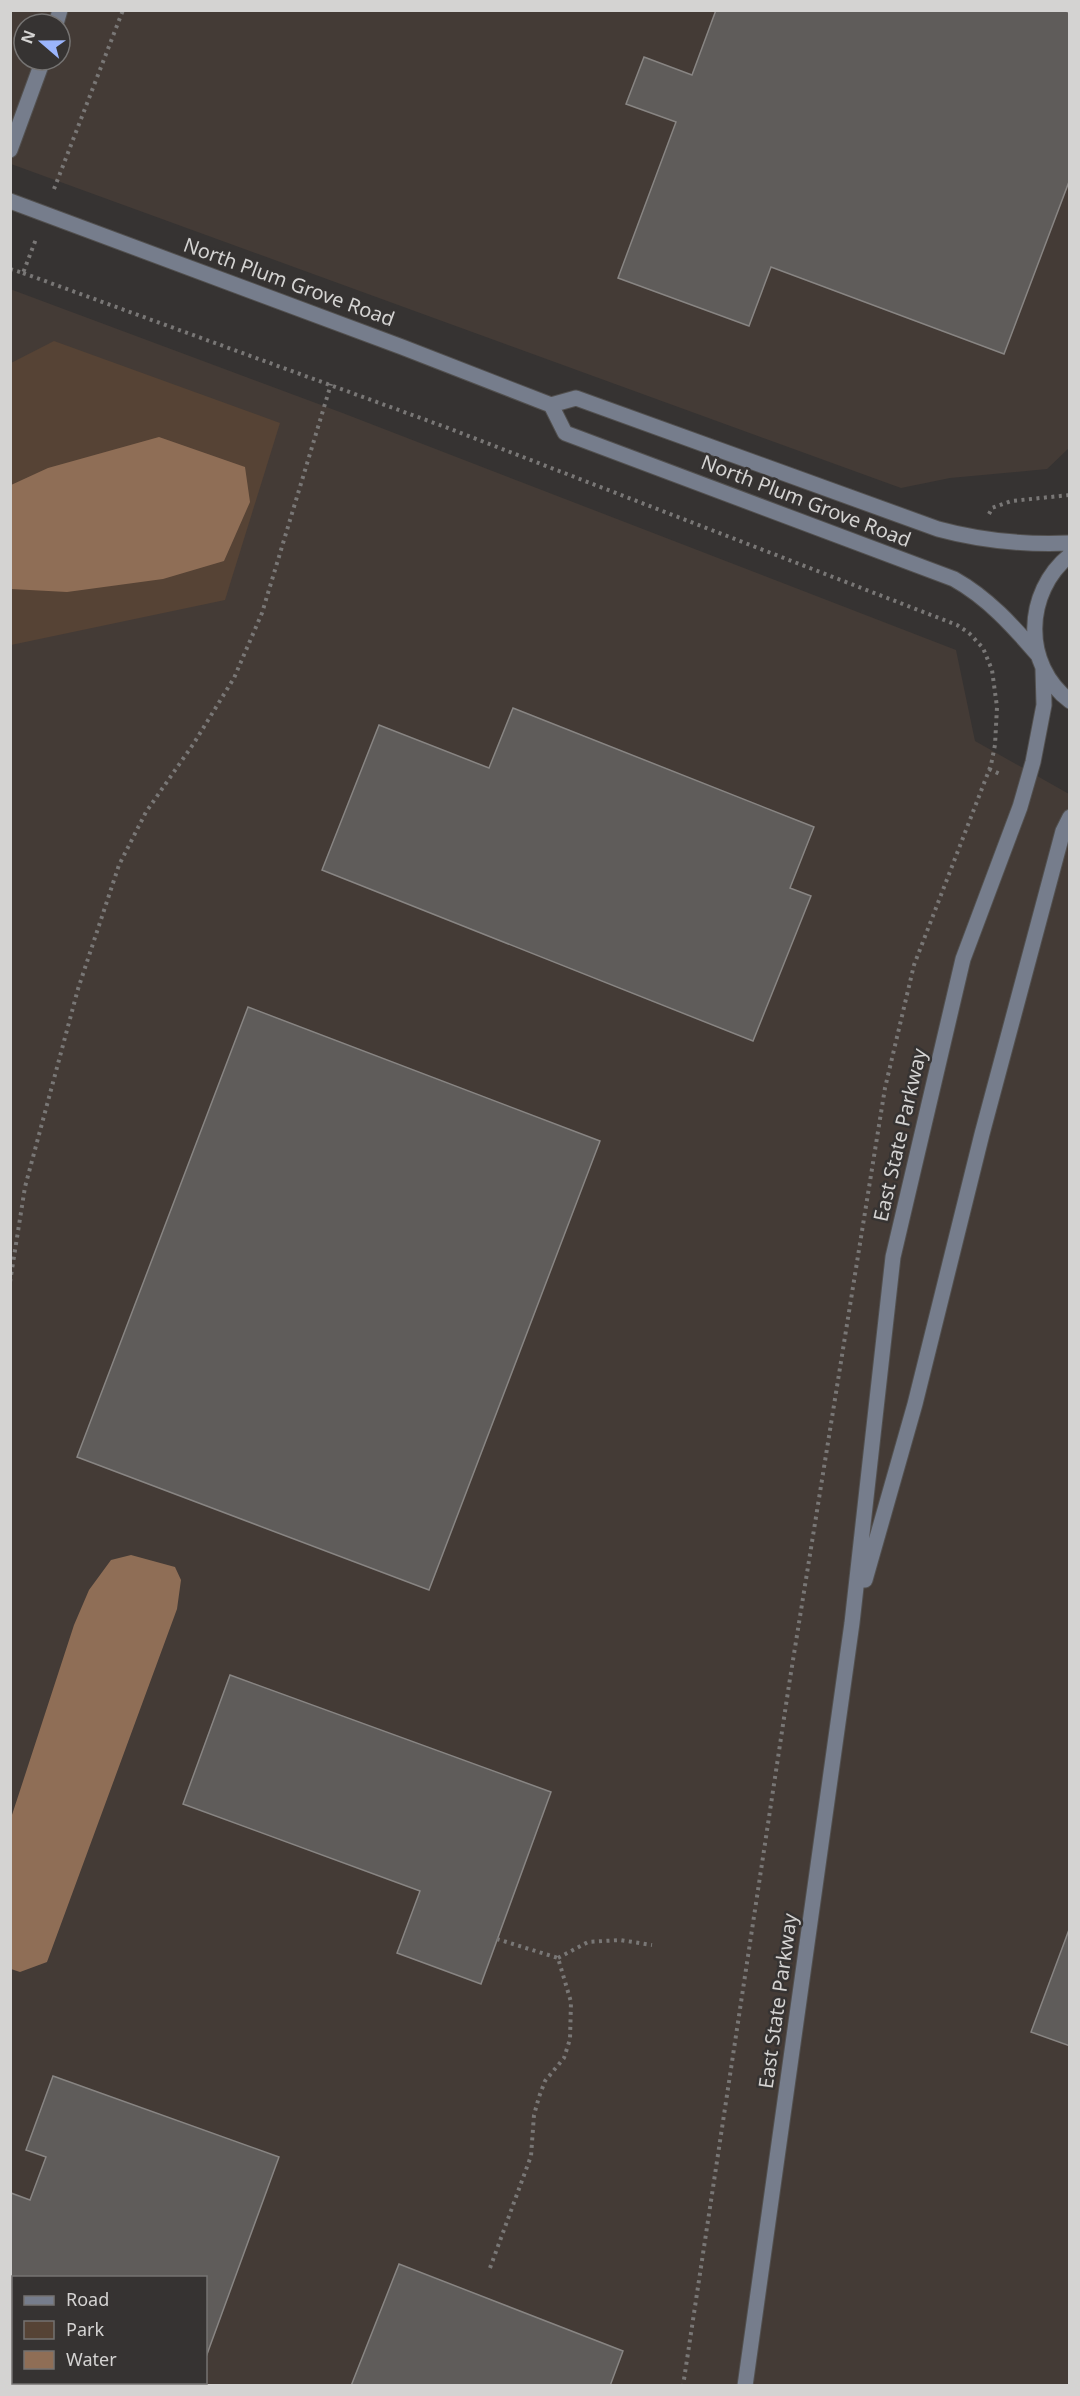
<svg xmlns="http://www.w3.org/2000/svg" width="1080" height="2396" viewBox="0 0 1080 2396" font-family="'Noto Sans',sans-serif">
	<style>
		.built { fill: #443b36; fill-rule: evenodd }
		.green { fill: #564335 }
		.water { fill: #8f6e56 }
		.building { fill: #5f5c5a; stroke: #888583; stroke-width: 1.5 }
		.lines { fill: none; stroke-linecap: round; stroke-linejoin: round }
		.minor-casing { stroke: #52504f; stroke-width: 17 }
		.path { stroke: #797776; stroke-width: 4; stroke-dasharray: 3 4.5; stroke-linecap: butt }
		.minor { stroke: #767d8c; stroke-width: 15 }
		.labels { text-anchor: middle; stroke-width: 5; stroke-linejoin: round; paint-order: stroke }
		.street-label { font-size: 20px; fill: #d4d3d2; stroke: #363332 }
	</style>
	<rect width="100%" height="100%" fill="#363332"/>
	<path class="built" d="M10 11H1069V448L1047 469 950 478 901 488 11 164ZM24 24H60V60H24Z
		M10 289 340 412 956 650 975 741 1069 794V2385H11ZM14 2278H206V2382H14Z"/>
	<path class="green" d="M54 341 280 423 225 600 11 645V363Z"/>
	<path class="water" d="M159 437 245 467 250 502 224 561 163 579 67 592 11 589V485L48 468Z
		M131 1555 175 1567 181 1580 177 1609 47 1962 20 1972 11 1969V1818L74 1625 89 1590 111 1560Z"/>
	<path class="building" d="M716 10H1064L1070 13V179L1004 354 771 267 749 326 618 278 676 122 626 104 644 57 692 75Z
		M513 708 814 827 790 888 811 896 753 1041 322 870 379 725 489 768Z
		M248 1007 600 1141 429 1590 77 1457Z
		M230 1675 551 1792 481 1984 397 1953 420 1891 183 1804Z
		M1070 1927V2046L1031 2032Z
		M53 2076 279 2157 206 2357V2278H14V2382H196L195 2386H10V2195L11 2193 30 2200 46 2157 26 2150Z
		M399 2264 623 2351 610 2386H351Z"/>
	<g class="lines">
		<g class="minor-casing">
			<path id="minor" d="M56 24 60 10
				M10 150 43 60
				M10 201 402 347 551 405 576 398 938 529C982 541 1024 545 1070 543
				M551 405 565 433 954 579C988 598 1013 626 1038 655
				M1070 555C1024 592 1022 665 1070 701
				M865 1580 915 1404 982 1134 1063 831 1070 817
				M745 2386 852 1623 893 1257 963 959 1020 807 1033 762 1044 705 1043 669"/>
		</g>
		<path class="path" d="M54 189 123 10
			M10 269 23 273 36 239
			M23 273 448 428 957 625 969 633 983 648 992 670 997 707 995 745 991 765 914 965 885 1088 789 1685 683 2386
			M989 514 992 508 1011 501 1070 495
			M989 769 1002 775
			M10 1282 25 1187 78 989 119 865 146 812 194 743 234 678 262 613 331 384
			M558 1958 588 1942 620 1940 652 1945
			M490 2268 531 2156 534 2115 539 2097 545 2081 564 2058 570 2039 571 2002 558 1958 497 1939"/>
		<use href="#minor" class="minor"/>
	</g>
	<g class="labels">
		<g class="street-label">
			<text transform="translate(289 282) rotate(20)" y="7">North Plum Grove Road</text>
			<text transform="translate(806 501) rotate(21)" y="7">North Plum Grove Road</text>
			<text transform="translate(900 1135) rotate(-77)" y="7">East State Parkway</text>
			<text transform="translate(778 2001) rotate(-82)" y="7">East State Parkway</text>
		</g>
	</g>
	<rect width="1080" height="2396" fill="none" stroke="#d4d3d2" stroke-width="24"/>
	<rect x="12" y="2276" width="195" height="108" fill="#363332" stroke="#757372" stroke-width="1.5"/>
	<rect x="24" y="2296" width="30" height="9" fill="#767d8c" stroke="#757372" stroke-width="1.5"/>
	<text x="66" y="2306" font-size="18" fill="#d4d3d2">Road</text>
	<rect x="24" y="2321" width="30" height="18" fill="#564335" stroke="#757372" stroke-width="1.5"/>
	<text x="66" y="2336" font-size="18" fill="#d4d3d2">Park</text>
	<rect x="24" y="2351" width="30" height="18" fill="#8f6e56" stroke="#757372" stroke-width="1.5"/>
	<text x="66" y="2366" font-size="18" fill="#d4d3d2">Water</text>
	<g transform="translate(42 42) rotate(290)"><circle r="28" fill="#363332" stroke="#757372" stroke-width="1.5"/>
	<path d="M0-4.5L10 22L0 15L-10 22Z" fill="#9bb5fd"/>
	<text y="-9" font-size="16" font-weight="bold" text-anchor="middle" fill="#d4d3d2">N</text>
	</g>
</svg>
